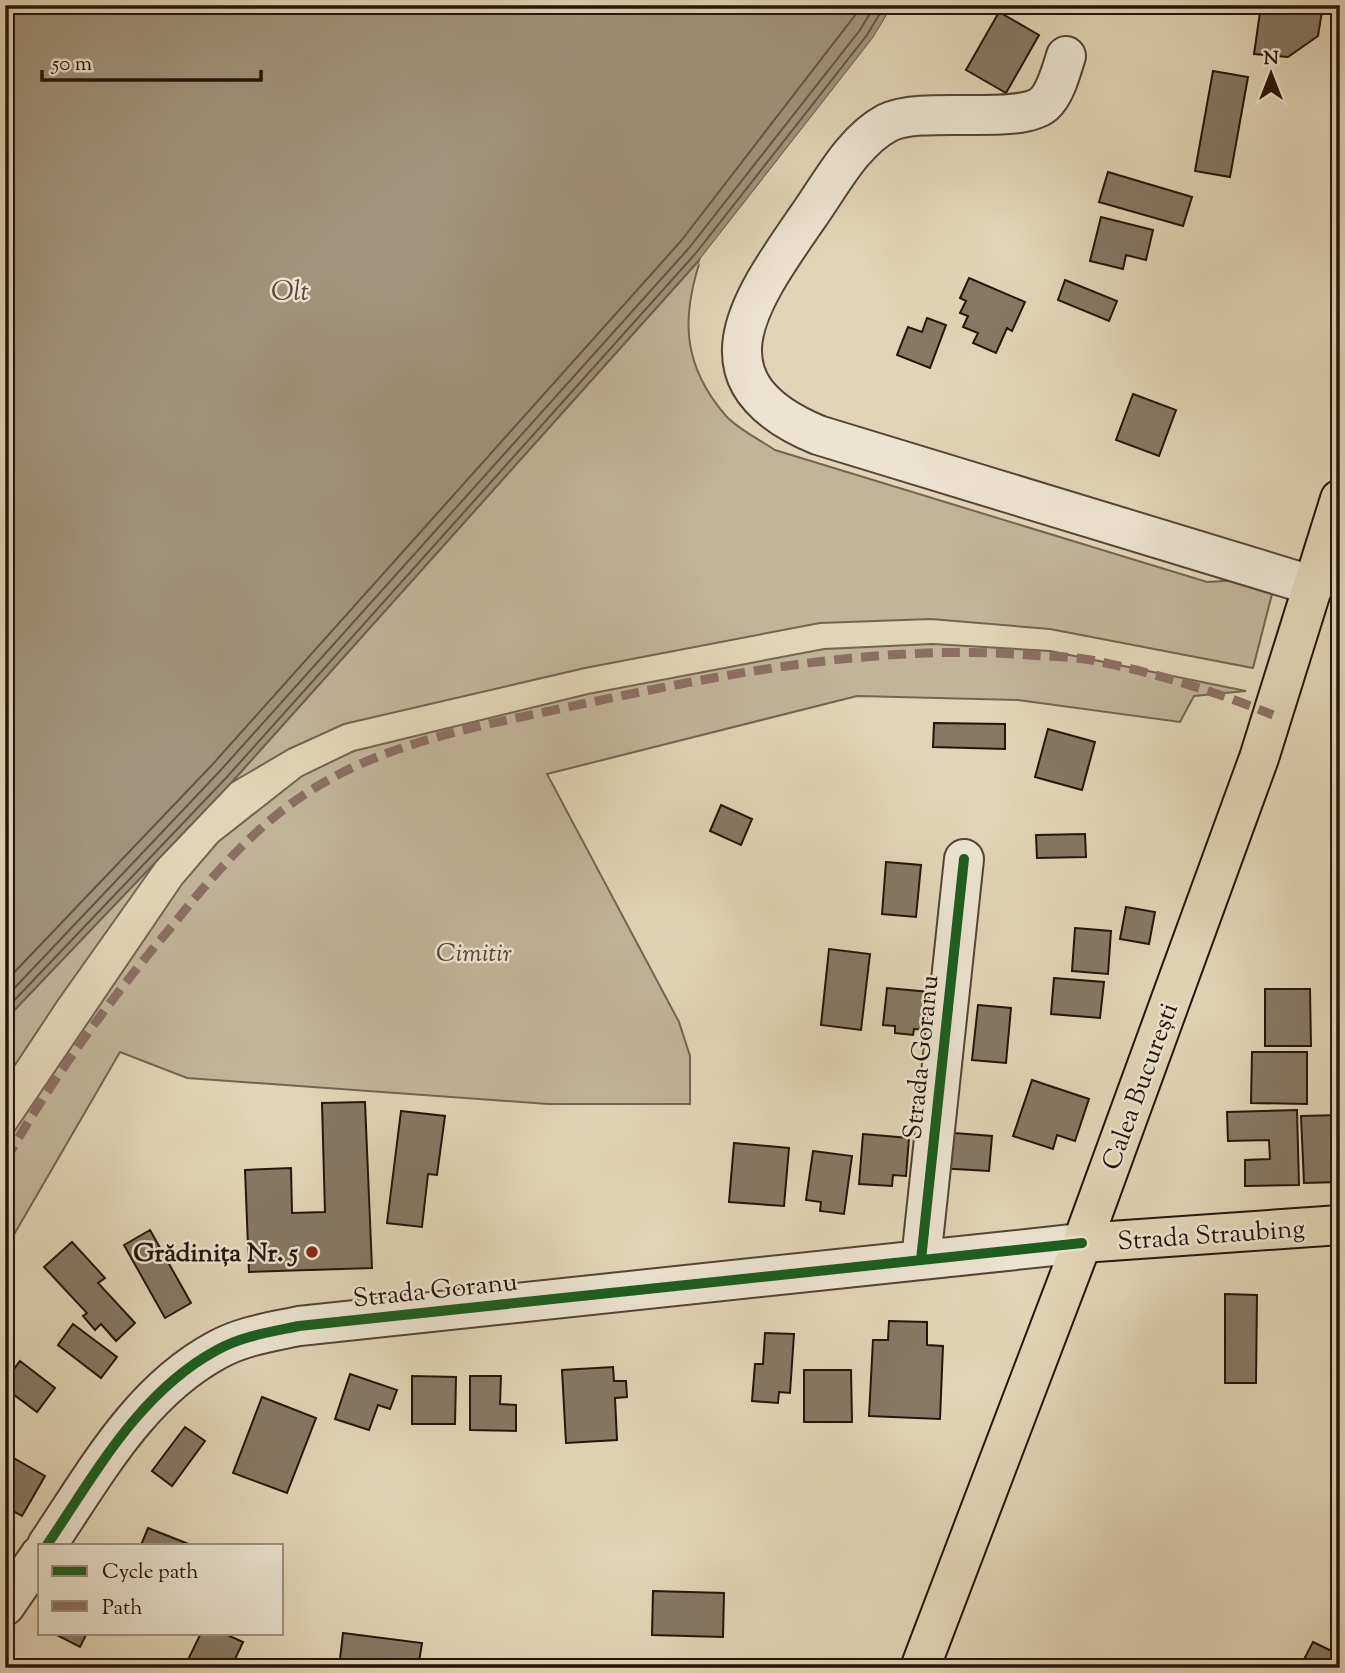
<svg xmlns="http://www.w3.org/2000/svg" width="1345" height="1673" viewBox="0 0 1345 1673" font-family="'Sorts Mill Goudy',serif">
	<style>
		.green { fill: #c2b399; stroke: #746452; stroke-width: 2 }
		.water { fill: #a2937c; stroke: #70604f; stroke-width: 2 }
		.pier { fill: #e2d4b6 }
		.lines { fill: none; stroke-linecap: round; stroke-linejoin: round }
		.shore { stroke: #645444; stroke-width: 2 }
		.building { fill: #877864; stroke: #25140c; stroke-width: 2 }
		.minor-casing { stroke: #544436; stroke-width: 42 }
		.major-casing { stroke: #25140c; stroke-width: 42 }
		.highway-casing { stroke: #25140c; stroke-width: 42 }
		.minor { stroke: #ece3d0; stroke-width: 38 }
		.major { stroke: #e2d4b6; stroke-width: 38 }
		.highway { stroke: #e2d4b6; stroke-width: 38 }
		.quiet { stroke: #8d6e63; stroke-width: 9; stroke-dasharray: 18 9; stroke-linecap: butt }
		.cycleway-casing { stroke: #ece3d0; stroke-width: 15 }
		.cycleway { stroke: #1b5e20; stroke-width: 10 }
		.poi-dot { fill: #8f2418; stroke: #ece3d0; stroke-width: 2.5 }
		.labels { text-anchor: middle; stroke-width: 5; stroke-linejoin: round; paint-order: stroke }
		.park-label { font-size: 26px; font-style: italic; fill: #544436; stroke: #ece3d0 }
		.street-label { font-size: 26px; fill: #25140c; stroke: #ece3d0 }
		.poi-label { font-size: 26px; font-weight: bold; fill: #25140c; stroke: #ece3d0; text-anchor: end }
		.water-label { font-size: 28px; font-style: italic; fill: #574739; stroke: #ece3d0 }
	</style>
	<rect width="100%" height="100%" fill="#e2d4b6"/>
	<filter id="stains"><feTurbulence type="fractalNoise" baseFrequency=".00286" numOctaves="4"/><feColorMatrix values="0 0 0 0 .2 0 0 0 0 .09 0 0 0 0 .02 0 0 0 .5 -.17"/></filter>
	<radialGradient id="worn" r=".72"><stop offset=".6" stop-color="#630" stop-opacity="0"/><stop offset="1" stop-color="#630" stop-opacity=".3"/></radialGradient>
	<path class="green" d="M701 258C681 318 682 365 726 416 738 429 760 440 775 450L1207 582 1258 579 1272 594 1253 668 1050 629 931 619 820 623 585 668 344 724 289 749 231 783Z
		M933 644 1050 651 1246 691 1194 696 1180 722 1018 700 857 696 547 774 679 1022 690 1056V1104H548L187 1078 120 1052 5 1250V1145L182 884 218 842 302 776 354 751 588 694 824 649Z
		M158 859 58 1000 5 1080V1020Z"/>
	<path class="water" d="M20 5H893L873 38 701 258 231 783 5 1020V20Z"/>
	<path class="pier" d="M893 5H897L876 41 698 266 701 258 873 38Z"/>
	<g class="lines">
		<path class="shore" d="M5 982 212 765 681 241 863 5
			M5 998 219 772 689 248 860 30 875 5
			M5 1010 226 778 696 253 867 35 885 5"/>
	</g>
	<path class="building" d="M1261 5H1323L1318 36 1288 57 1254 54Z
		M999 12 1039 35 1006 93 966 70Z
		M1213 71 1248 77 1230 177 1195 171Z
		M1108 172 1192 197 1183 226 1099 202Z
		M1101 217 1153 230 1146 260 1126 255 1123 269 1090 261Z
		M969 278 1025 302 1012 331 1007 328 996 353 973 343 978 333 963 327 968 316 960 313 966 301 960 298Z
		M1065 280 1117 301 1109 321 1058 300Z
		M927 318 946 325 930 368 897 355 908 327 922 332Z
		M1133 394 1176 410 1159 456 1116 440Z
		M934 723 1005 724V749L933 747Z
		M1048 729 1095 742 1082 790 1035 777Z
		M721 805 752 819 741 845 710 831Z
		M1085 834 1086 857 1037 858 1036 835Z
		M886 862 921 865 916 917 882 914Z
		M1337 881H1340V976Z
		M1126 907 1155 912 1149 944 1120 939Z
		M1075 928 1111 931 1108 974 1072 971Z
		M829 949 870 954 861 1030 821 1025Z
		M1054 978 1104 982 1100 1018 1051 1014Z
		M887 988 930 992 927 1030 914 1029 913 1035 895 1033V1026L883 1025Z
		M1265 989H1310L1311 1046H1265Z
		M978 1005 1011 1008 1006 1063 972 1060Z
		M1252 1052H1307V1104L1251 1103Z
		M1032 1080 1089 1099 1075 1141 1057 1135 1053 1149 1013 1136Z
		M365 1102 372 1268 249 1272 245 1170 291 1168 292 1213 325 1212 322 1103Z
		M1297 1110 1299 1185 1245 1186V1160L1270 1159 1269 1140 1228 1141 1227 1112Z
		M401 1111 445 1116 437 1175 428 1174 422 1227 387 1223Z
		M1340 1115V1182L1304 1183 1301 1116Z
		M941 1132 992 1136 989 1171 938 1168Z
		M863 1134 909 1138 906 1176 893 1175 892 1186 859 1184Z
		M734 1143 789 1148 784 1206 729 1202Z
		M813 1151 852 1156 844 1214 820 1211 821 1202 806 1200Z
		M150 1230 191 1303 165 1318 124 1245Z
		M72 1242 105 1278 98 1283 135 1323 116 1341 101 1324 95 1330 83 1316 87 1313 44 1267Z
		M1225 1294 1257 1295 1256 1383H1225Z
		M1336 1313H1340V1381H1333Z
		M889 1321 927 1322V1345L943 1346 940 1419 869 1416 873 1340H888Z
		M73 1324 117 1357 101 1378 58 1345Z
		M765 1333 794 1334 790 1393 779 1392 778 1403 752 1401 755 1364H763Z
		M20 1361 55 1388 37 1412 5 1388V1381Z
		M613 1367 614 1381H626L627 1397 615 1398 617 1440 566 1443 562 1370Z
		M804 1370H851L852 1422H804Z
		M350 1374 397 1390 390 1409 378 1405 369 1430 335 1419Z
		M412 1376 456 1377 455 1424H412Z
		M470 1376H501L500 1404 516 1405V1431L470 1430Z
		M262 1397 316 1418 287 1493 233 1473Z
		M185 1427 205 1441 172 1486 152 1471Z
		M5 1453 45 1476 22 1516 5 1507Z
		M148 1528 191 1545H141Z
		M653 1591 724 1593 723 1637 652 1635Z
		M53 1633H87L80 1647Z
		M201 1633H223L243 1642 231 1668H184Z
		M343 1633 422 1643 418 1668 340 1659Z
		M1313 1642 1340 1655V1668L1300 1667Z"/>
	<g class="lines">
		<g class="minor-casing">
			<path id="minor" d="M1066 56C1061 71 1056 93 1044 104 1018 126 922 105 887 123 853 141 831 184 809 215 752 298 688 381 818 435L1314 586
				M921 1260 964 859
				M47 1545C95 1474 139 1392 217 1350 242 1336 271 1332 299 1326L1082 1243
				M5 1606 40 1555"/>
		</g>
		<g class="major-casing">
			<path id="major" d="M1082 1243 1340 1225"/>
		</g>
		<g class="highway-casing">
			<path id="highway" d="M920 1668 1082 1243 1259 758 1340 499"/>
		</g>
		<use href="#minor" class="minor"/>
		<use href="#major" class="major"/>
		<use href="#highway" class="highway"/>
		<path class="quiet" d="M5 1161C53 1077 110 999 172 926 204 886 239 845 279 813 362 746 466 729 568 707 720 675 873 643 1030 655 1051 657 1075 656 1096 661 1156 673 1217 692 1273 715"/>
		<g class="cycleway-casing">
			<path id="cycleway" d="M921 1260 964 859
				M47 1545C95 1474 139 1392 217 1350 242 1336 271 1332 299 1326L1082 1243"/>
		</g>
		<use href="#cycleway" class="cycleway"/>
	</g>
	<circle class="poi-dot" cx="312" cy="1252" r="7"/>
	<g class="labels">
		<g class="park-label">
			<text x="474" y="961">Cimitir</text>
		</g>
		<g class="street-label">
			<text transform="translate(920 1057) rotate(-84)" y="9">Strada Goranu</text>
			<text transform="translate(1139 1086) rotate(-70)" y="9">Calea București</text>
			<text transform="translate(1211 1234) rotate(-4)" y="9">Strada Straubing</text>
			<text transform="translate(435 1289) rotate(-6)" y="9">Strada Goranu</text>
		</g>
		<g class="poi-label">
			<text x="298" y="1261">Grădinița Nr. 5</text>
		</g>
		<g class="water-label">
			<text x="290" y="300">Olt</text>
		</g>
	</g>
	<rect width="1345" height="1673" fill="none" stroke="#e2d4b6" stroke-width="28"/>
	<rect x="7" y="7" width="1331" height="1659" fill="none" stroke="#25140c" stroke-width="3.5"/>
	<rect x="14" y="14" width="1317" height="1645" fill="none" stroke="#25140c" stroke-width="2"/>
	<rect x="38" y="1544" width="245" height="91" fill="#ece3d0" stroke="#9c9082" stroke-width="2"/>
	<rect x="52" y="1566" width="35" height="10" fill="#1b5e20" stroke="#9c9082" stroke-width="2"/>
	<text x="102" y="1578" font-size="21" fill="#25140c">Cycle path</text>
	<rect x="52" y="1601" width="35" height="10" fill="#8d6e63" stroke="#9c9082" stroke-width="2"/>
	<text x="102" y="1614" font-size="21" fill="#25140c">Path</text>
	<g transform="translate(1271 74)" stroke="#ece3d0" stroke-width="5" paint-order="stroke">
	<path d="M0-5L12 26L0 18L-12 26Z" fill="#25140c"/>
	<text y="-10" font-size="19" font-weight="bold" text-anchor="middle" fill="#25140c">N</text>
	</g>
	<path d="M42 70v10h219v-10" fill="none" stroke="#25140c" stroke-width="3.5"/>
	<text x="52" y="70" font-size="21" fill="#25140c" stroke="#ece3d0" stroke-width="5" paint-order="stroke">50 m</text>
	<rect width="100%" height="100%" filter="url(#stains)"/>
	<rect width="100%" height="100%" fill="url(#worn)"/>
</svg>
